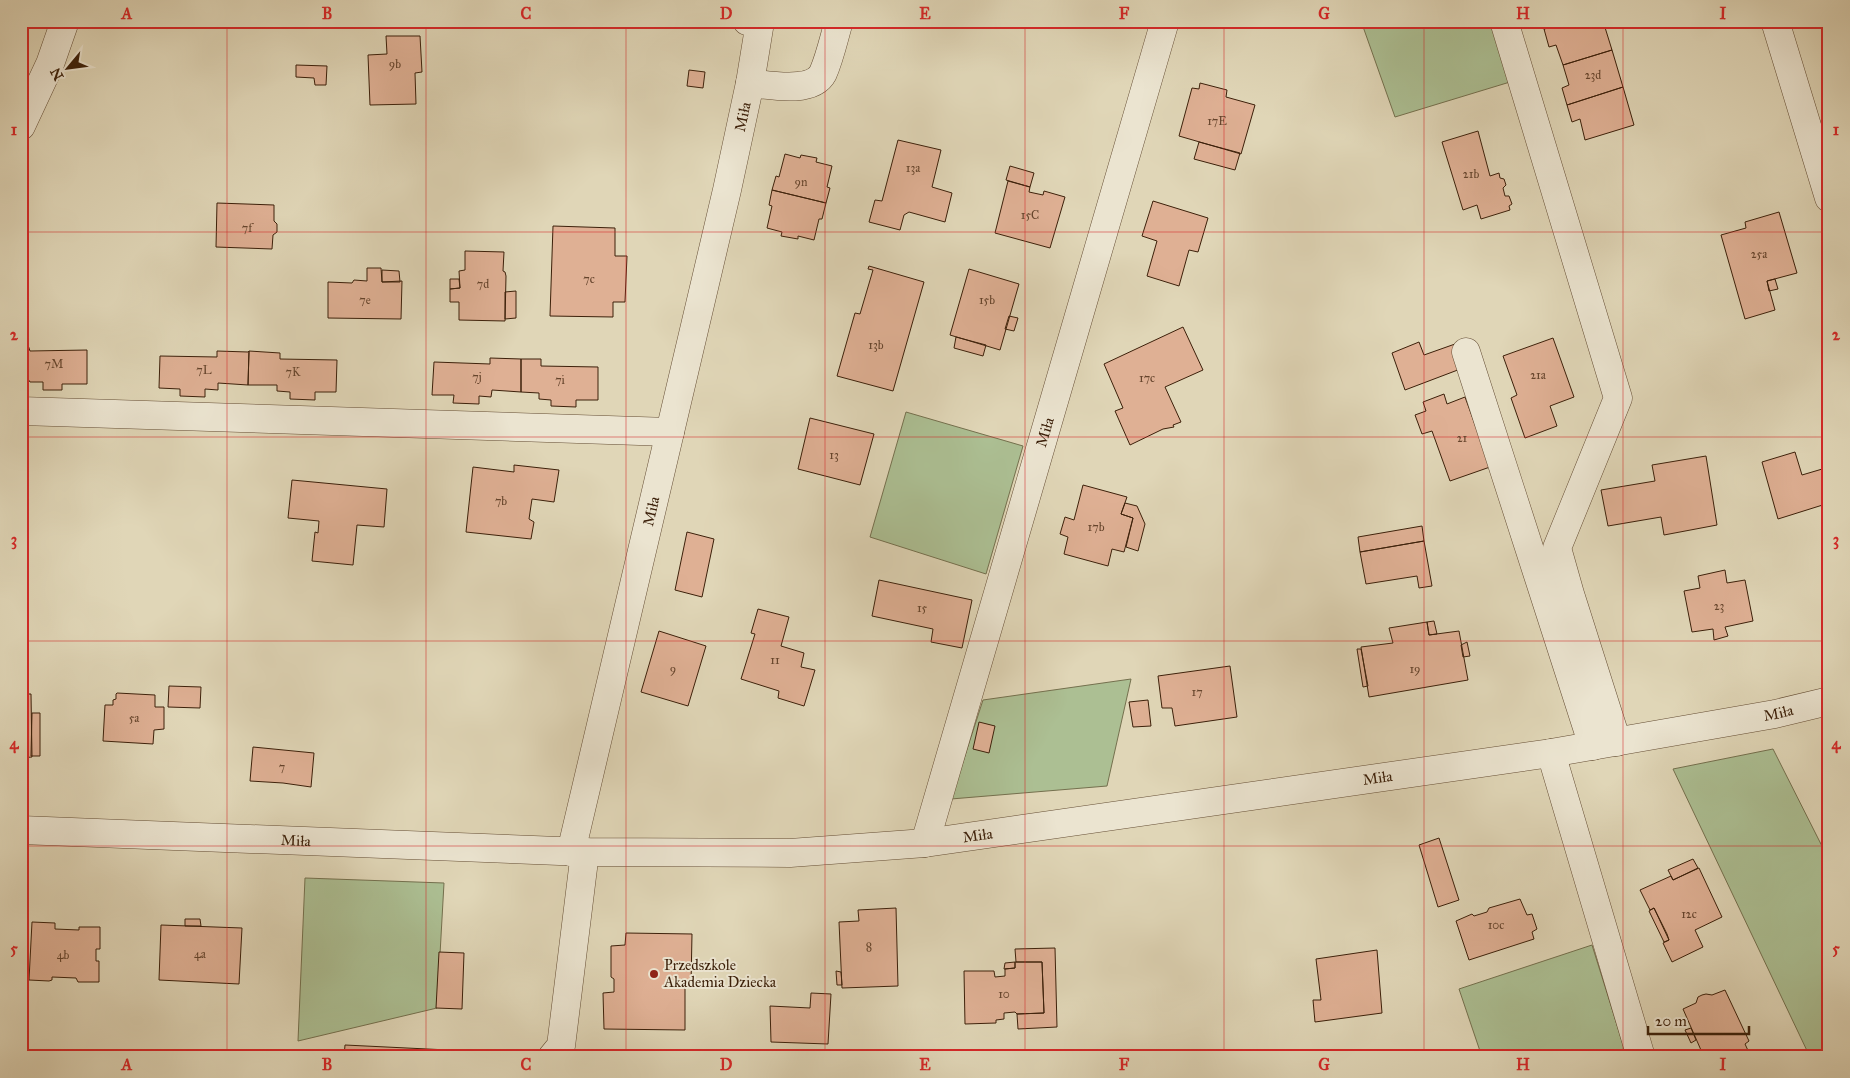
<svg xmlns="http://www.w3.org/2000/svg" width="1850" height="1078" viewBox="0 0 1850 1078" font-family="'IM FELL Great Primer',serif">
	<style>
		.green { fill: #acbf93; stroke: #74704e }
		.building { fill: #dfb094; stroke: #3c200a }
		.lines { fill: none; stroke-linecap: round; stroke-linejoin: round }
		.minor-casing { stroke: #654e35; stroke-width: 29 }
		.minor { stroke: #ebe4d0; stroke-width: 28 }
		.grid { fill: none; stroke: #d62828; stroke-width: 1; stroke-opacity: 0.55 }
		.poi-dot { fill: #8f2418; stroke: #ebe4d0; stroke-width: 2 }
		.labels { text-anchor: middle; stroke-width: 4; stroke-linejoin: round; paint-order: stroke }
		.number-label { font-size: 12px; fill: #65442c }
		.street-label { font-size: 15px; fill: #3c200a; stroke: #ebe4d0 }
		.poi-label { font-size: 15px; fill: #3c200a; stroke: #ebe4d0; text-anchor: start }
		.neatline { fill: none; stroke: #d62828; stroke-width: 2 }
		.grid-label { font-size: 16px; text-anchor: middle; font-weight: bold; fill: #d62828 }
	</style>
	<rect width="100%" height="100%" fill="#e0d6b7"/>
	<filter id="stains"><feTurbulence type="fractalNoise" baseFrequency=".004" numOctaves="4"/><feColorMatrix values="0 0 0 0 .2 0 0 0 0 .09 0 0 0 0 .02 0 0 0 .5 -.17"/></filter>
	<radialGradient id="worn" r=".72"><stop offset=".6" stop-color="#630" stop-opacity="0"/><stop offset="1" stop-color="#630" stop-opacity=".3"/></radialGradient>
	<path class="green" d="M1361 21H1491L1510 82 1395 117Z
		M906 412 1023 446 986 574 870 537Z
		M1131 679 1107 786 951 799 983 700Z
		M1773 749 1829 860V1057H1810L1673 769Z
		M305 878 444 883 437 1008 298 1041Z
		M1592 945 1627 1057H1482L1459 989Z"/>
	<path class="building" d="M1542 21H1572L1544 29Z
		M1572 21H1603L1612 50 1563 65 1556 45 1549 47 1544 29Z
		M386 36H420L422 72 415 73 416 104 370 105 368 55 387 54Z
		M1612 50 1623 87 1567 105 1562 88 1569 85 1563 65Z
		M296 65 327 66 326 85H315L314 78 296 77Z
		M689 70 705 72 703 88 687 86Z
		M1200 83 1227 90 1226 97 1255 105 1241 154 1179 136 1192 88 1199 89Z
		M1623 87 1634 125 1585 140 1580 119 1572 122 1567 105Z
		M1478 131 1490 176 1499 173 1500 178 1504 179 1506 185 1503 188 1505 196H1509L1512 204 1509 206 1510 210 1481 219 1477 205 1463 210 1442 142Z
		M898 140 941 150 932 187 952 193 945 222 909 212 904 215 900 230 869 222 875 200 882 201Z
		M1199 142 1240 153 1235 170 1194 159Z
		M785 154 800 158 801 155 817 158 816 162 832 166 827 187 830 188 826 203 772 190 776 176 779 177Z
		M1010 166 1034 173 1030 187 1006 180Z
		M1008 181 1030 187 1029 192 1043 195 1044 191 1065 197 1050 248 995 233Z
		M772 190 826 203 822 219H819L814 240 798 236V239L781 236 782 232 767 228 772 206 769 205Z
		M1153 201 1208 218 1198 252 1189 250 1179 286 1147 276 1157 241 1142 236Z
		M217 203 274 205V221L277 224V232L273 235 272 249 216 247Z
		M1779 212 1797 273 1767 281 1775 310 1745 319 1721 235 1746 228 1745 222Z
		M553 226 615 228V256H627L625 302H613V317L550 316Z
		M465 251 504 252 503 271 505 272 506 276 505 321 459 320V302H450V289L460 288 459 271 465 270Z
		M869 266 924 282 893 391 837 376 855 313 860 314 873 270 868 269Z
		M367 268H381L382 282 402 281 401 319 328 318V282L352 283 354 280 367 281Z
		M969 269 1019 284 1000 350 950 335Z
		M382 270 399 271 400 282H382Z
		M450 279H459L460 288 450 289Z
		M1775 279 1778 289 1769 291 1767 281Z
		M516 291V318L505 319V292Z
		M1009 316 1018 318 1014 331 1005 329Z
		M1183 327 1203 370 1165 387 1181 422 1173 425 1174 427 1163 429 1130 445 1115 411 1123 408 1104 364Z
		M956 337 986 345 983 356 954 348Z
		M1553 338 1574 397 1550 406 1557 426 1525 438 1511 398 1517 395 1503 356Z
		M1419 342 1424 355 1455 344 1463 368 1405 390 1392 353Z
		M21 344 28 345 30 351 87 350V384H62V390H43V382H30L26 376 21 377Z
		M217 351 248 352 249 351 248 385 218 383V390L205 389V397L180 396V389L159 388 160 356 217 357Z
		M249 351 280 353V359L337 360 336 392H315V400L290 399V392L277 391V385H248Z
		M490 358 521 359V392L492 390 491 397 479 396V404L453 403 454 395H432L434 362 490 364Z
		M521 359H541V366L598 367V400H576V407L551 406V400L539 399V393L521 392Z
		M1444 394 1447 404 1465 397 1477 430 1485 427 1490 467 1450 481 1432 431 1422 434 1415 415 1426 411 1423 402Z
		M810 418 874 434 860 485 798 469Z
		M1795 452 1802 475 1829 467V503L1778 519 1762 462Z
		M1706 456 1717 525 1664 535 1661 517 1608 526 1601 490 1655 481 1652 465Z
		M514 465 559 470 554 502 532 499 529 519 534 522 531 539 466 532 473 467 514 472Z
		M292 480 387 489 384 527 357 525 353 565 312 561 315 532 318 533 319 521 288 518Z
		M1083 485 1127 497 1121 514 1133 518 1124 552 1112 549 1108 566 1064 554 1068 537 1060 534 1065 517 1074 520Z
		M1125 503 1137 506 1145 524 1138 551 1126 547 1133 518 1121 514Z
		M1422 526 1424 541 1360 552 1358 537Z
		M687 532 714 539 702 597 675 590Z
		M1424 541 1432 586 1419 588 1417 576 1366 584 1360 552Z
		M1725 570 1727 583 1745 580 1753 621 1725 627 1728 636 1714 640 1713 629 1692 632 1684 591 1700 588 1698 576Z
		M879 580 972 600 962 648 931 642 933 629 872 616Z
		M758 609 789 617 781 646 804 653 801 667 815 670 804 706 778 698 779 691 741 679 755 634 751 633Z
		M1434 621 1437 634 1429 635 1427 622Z
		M1427 622 1429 635 1459 631 1468 680 1369 697 1361 647 1393 643 1389 628Z
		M659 631 706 646 688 706 641 692Z
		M1467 642 1470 656 1463 657 1461 645Z
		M1357 649H1361L1368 686 1363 687Z
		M1230 666 1237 717 1175 726 1172 708H1162L1158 676Z
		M169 686 201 687 200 708 168 707Z
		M117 693 155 695V707H164V729L154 730 153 744 103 741 105 705H113V700L116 699V694Z
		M21 694H31L32 757 21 758Z
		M1148 700 1151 726 1133 727 1129 702Z
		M32 713H40V756H31Z
		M979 722 995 726 989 753 973 749Z
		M253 747 314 753 311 787 283 783 250 781Z
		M1439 838 1459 900 1438 907 1419 845Z
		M1693 859 1698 868 1673 880 1668 870Z
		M1699 868 1722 917 1695 930 1703 947 1672 962 1663 943 1669 940 1667 934 1654 908 1650 910 1640 890 1671 876 1673 880Z
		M1520 899 1527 915 1532 914 1537 929 1532 932 1534 939 1469 960 1456 921 1472 914 1474 916 1487 912 1489 908Z
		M896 908 898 986 842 988 839 922 859 921 858 910Z
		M1654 908 1669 940 1664 942 1649 911Z
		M185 919H200L201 926H185Z
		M32 922 55 923V929L79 930V927H100V949H96V961H99V982H78L76 978 52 977V980L49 981 29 980Z
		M161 925 242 928 239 984 159 980Z
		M626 933 692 934 691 984 687 983 685 985V1030L604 1029 603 993 614 992V979L611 977V946L625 945Z
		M1055 948 1057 1027 1018 1029 1017 1014 1044 1013 1042 962H1016L1015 949Z
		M1377 950 1382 1013 1315 1022 1313 1000H1321L1316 959Z
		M439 952 464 953 462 1009 436 1008Z
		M1015 962H1042L1044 1013 1017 1014 1015 1012 1004 1013V1019L996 1020V1023L965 1024 964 971H994L995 977 1005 976V969L1015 968Z
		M1015 962V968L1004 969 1005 963Z
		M836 971 841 972 842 985H837Z
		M1725 990 1749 1041 1745 1044 1751 1057H1704L1683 1009 1696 1003 1698 997 1702 995 1706 994 1712 995Z
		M811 993 831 994 828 1044 771 1042 770 1006 810 1008Z
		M1691 1028 1696 1040 1691 1043 1685 1030Z
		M345 1045 448 1050 447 1057H344Z
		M1126 1054 1177 1055V1057H1126Z"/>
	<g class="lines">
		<g class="minor-casing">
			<g id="minor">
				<path d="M1504 21 1618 398 1557 548 1570 594 1617 742"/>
				<path d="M1775 21 1829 198"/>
				<path d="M750 83C769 85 812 94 823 73 830 57 834 38 839 21"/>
				<path d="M21 126 50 64 65 21"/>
				<path d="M1466 352 1593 746"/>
				<path d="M21 411 670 432"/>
				<path d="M1551 753 1641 1057"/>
				<path id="s1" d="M21 830 585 852 790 853 925 843 1551 753 1775 714 1829 701"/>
				<path id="s2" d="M925 843 1165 21"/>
				<path id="s3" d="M571 852 727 190 750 83 760 22 747 21"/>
				<path d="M552 1057 561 1046 585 852"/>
			</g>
		</g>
		<use href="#minor" class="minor"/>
	</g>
	<path class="grid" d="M227 21V1057M426 21V1057M626 21V1057M825 21V1057M1025 21V1057M1224 21V1057M1424 21V1057M1623 21V1057M21 232H1829M21 437H1829M21 641H1829M21 846H1829"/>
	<circle class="poi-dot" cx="654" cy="974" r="5"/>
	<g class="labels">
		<g class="number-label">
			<text x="395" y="68">9b</text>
			<text x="1593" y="79">23d</text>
			<text x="1217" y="125">17E</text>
			<text x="913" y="172">13a</text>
			<text x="1471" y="178">21b</text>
			<text x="801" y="186">9n</text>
			<text x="1030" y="219">15C</text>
			<text x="247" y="232">7f</text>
			<text x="1759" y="258">25a</text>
			<text x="589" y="283">7c</text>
			<text x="483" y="288">7d</text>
			<text x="365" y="304">7e</text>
			<text x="987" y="304">15b</text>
			<text x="876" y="349">13b</text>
			<text x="54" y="368">7M</text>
			<text x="204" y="374">7L</text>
			<text x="293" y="376">7K</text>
			<text x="1538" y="379">21a</text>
			<text x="477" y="381">7j</text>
			<text x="1147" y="382">17c</text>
			<text x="560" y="384">7i</text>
			<text x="1462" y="442">21</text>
			<text x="834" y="459">13</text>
			<text x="501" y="505">7b</text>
			<text x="1096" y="531">17b</text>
			<text x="1719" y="610">23</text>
			<text x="922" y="612">15</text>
			<text x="775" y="664">11</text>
			<text x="673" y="673">9</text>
			<text x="1415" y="673">19</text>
			<text x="1197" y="696">17</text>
			<text x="134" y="722">5a</text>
			<text x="282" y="771">7</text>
			<text x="1689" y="918">12c</text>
			<text x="1496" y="929">10c</text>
			<text x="869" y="951">8</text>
			<text x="200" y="958">4a</text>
			<text x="63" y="959">4b</text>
			<text x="1004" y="998">10</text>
		</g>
		<g class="street-label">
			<text dy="5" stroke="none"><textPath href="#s3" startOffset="755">Miła</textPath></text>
			<text dy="5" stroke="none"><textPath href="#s2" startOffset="428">Miła</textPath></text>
			<text dy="5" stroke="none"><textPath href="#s3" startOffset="350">Miła</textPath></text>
			<text dy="5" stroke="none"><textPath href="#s1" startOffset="1768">Miła</textPath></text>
			<text dy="5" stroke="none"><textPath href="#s1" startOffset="1362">Miła</textPath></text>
			<text dy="5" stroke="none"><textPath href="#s1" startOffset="958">Miła</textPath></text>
			<text dy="5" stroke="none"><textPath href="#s1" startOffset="275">Miła</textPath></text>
		</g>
		<g class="poi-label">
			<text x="664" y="970">Przedszkole<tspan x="664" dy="17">Akademia Dziecka</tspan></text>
		</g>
	</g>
	<rect width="1850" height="1078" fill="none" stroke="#e0d6b7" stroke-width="55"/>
	<g transform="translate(68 68) rotate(241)" stroke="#ebe4d0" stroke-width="4" paint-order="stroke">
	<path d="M0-4L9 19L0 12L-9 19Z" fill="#3c200a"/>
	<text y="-8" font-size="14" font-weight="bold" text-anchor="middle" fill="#3c200a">N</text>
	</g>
	<path d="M1648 1026v8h101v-8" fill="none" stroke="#3c200a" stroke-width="2.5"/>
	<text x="1655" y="1026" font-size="15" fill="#3c200a" stroke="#ebe4d0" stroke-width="4" paint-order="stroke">20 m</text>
	<rect x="28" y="28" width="1794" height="1022" class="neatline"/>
	<g class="grid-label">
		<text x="127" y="19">A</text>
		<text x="327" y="19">B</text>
		<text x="526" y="19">C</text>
		<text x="726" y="19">D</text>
		<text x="925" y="19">E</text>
		<text x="1124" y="19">F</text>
		<text x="1324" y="19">G</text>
		<text x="1523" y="19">H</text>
		<text x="1723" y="19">I</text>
		<text x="14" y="135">1</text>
		<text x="1836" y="135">1</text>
		<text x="14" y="340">2</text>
		<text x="1836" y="340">2</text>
		<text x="14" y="545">3</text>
		<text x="1836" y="545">3</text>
		<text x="14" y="749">4</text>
		<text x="1836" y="749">4</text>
		<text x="14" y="954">5</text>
		<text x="1836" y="954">5</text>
		<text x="127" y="1070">A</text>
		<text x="327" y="1070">B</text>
		<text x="526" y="1070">C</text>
		<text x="726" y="1070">D</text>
		<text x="925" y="1070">E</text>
		<text x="1124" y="1070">F</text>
		<text x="1324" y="1070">G</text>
		<text x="1523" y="1070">H</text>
		<text x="1723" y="1070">I</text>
	</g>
	<rect width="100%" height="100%" filter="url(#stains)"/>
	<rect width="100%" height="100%" fill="url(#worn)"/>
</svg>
